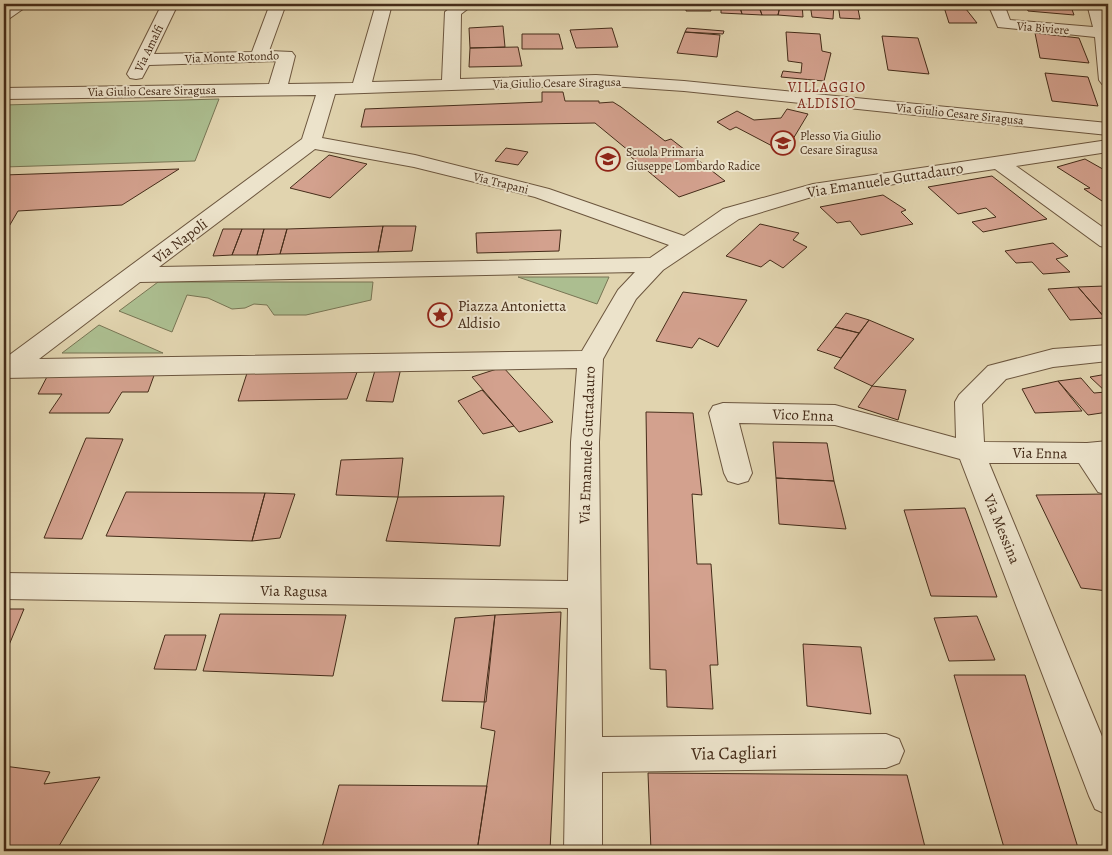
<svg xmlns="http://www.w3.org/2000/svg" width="1112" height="855" viewBox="0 0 1112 855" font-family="Alegreya,serif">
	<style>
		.green { fill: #acbe90; stroke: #787554 }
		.building { fill: #d3a18e; stroke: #452c19 }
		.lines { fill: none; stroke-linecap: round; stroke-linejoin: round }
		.minor-casing { stroke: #6c563e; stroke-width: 2 }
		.minor { fill: #ece3cb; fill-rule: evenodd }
		.labels { text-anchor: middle; stroke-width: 4; stroke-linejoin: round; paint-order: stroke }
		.far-street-label { font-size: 12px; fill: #452c19; stroke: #ece3cb }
		.far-poi-label { font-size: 12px; fill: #452c19; stroke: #ece3cb; text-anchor: start }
		.far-neighbourhood-label { font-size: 14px; letter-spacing: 1px; fill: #7a1f14; stroke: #ece3cb }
		.street-label { font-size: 15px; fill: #452c19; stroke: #ece3cb }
		.poi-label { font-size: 15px; fill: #452c19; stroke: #ece3cb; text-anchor: start }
		.near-street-label { font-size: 18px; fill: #452c19; stroke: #ece3cb }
	</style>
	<rect width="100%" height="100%" fill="#e1d4af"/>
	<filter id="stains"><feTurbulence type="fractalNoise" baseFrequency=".004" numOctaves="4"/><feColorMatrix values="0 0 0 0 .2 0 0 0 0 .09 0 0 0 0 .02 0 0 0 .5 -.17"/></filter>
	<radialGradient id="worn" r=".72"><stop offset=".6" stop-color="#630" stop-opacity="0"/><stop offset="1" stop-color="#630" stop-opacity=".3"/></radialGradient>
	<path class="green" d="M219 99 195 161 4 167V105Z
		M518 277H609L597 304Z
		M158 282H373L371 300 306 315H274L267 305 254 304 245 308 232 309 208 298 187 295 172 332 119 311Z
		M99 325 163 353H62Z"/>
	<path class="building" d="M661 4H682V9L660 8Z
		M686 4H710L711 11H686Z
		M721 4H739L742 14 721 13Z
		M739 4H758L762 15 742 14Z
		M758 4 780 6 778 15H762Z
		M762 4H802L803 17 778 15 780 6Z
		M810 4H834L833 19 812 17Z
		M838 4H857L860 19 840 18Z
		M943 4H962L977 23H949Z
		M1026 4H1070L1074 15 1028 11Z
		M503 26 505 47 470 48 469 28Z
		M612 28 618 47 576 48 570 30Z
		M687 28 724 31 723 34 685 32Z
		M685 32 720 35 717 57 677 53Z
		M786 32 820 34 822 51 831 53 824 81 781 77 783 71 801 73 802 63 788 61Z
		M1035 33 1079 38 1089 63 1040 58Z
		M522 34H559L563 49H522Z
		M882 36 918 38 929 74 888 70Z
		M518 47 522 66 469 67 470 48Z
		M1045 73 1088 77 1098 106 1052 101Z
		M542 92H563L565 101H599V103L613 102 621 107 665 141 671 139 725 181 679 197 625 152 629 151 595 123 361 127 365 109 542 102Z
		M787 109 808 114 790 144 776 148 736 127 730 130 717 122 737 111 754 120 781 118Z
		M506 148 528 152 518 165 495 161Z
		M329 155 367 164 330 198 290 188Z
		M1085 159 1108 172V205L1084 189 1090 188 1057 167Z
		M179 169 122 205 18 211 4 235V175Z
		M992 176 1047 219 983 232 972 222 996 217 986 208 958 214 928 187Z
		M883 195 906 210 901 212 913 224 861 235 850 221 837 223 820 207Z
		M760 224 799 233 793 240 807 247 783 268 770 260 761 267 726 256Z
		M383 226 378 252 280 254 287 229Z
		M383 226H416L412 251 378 252Z
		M223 229H242L232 255 213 256Z
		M242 229H264L257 255H232Z
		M264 229H287L280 254 257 255Z
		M561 230 559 251 477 253 476 233Z
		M1053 243 1068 256 1056 259 1070 272 1043 274 1032 262 1016 263 1005 251Z
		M1105 286 1108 290V317L1105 318 1078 287Z
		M1078 287 1105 318 1070 320 1048 289Z
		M683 292 747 300 718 347 699 338 692 348 656 341Z
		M846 313 869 320 859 333 835 327Z
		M869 320 914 339 872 386 834 368Z
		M835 327 859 333 841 358 817 350Z
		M359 367 347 399 238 401 248 370Z
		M376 367 401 368 393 402 366 401Z
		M503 367 553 422 519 432 472 377Z
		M156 370 148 392H122L109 413H49L62 394H38L50 371Z
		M1107 374 1108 412 1088 415 1058 381 1081 378 1094 393 1106 392 1090 377Z
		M1058 381 1082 411 1035 413 1022 389Z
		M872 386 906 390 898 420 858 407Z
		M482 390 514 426 483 434 458 401Z
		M646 412 693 413 702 495 692 494 697 564H711L718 665H710L713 709 667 707 666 670 650 669Z
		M86 438 123 439 82 539 44 538Z
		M773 442 827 443 834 481 776 478Z
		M403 458 398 497 336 495 341 460Z
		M776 478 834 481 846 529 779 524Z
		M126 492 265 493 252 541 106 536Z
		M265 493 295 494 280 538 252 541Z
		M1105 494 1108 500V591L1081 588 1036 495Z
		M504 496 500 546 386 541 398 497Z
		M965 508 997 597 931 596 904 510Z
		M4 609H24L4 657Z
		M561 612 550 851H477L495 731 481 728 495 615Z
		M220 614 346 615 333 676 203 671Z
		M495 615 486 702 442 701 455 618Z
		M977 616 995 660 949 661 934 618Z
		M165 635H206L196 670 154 669Z
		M803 644 861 647 871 714 807 706Z
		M954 675H1025L1079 851H1005Z
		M4 766 50 772 44 784 100 777 56 851 4 850Z
		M648 773 907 775 926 851H651Z
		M339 785 487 786 477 851H321Z"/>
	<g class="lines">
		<g class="minor-casing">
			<path id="minor" d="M11 4H30L10 18 4 20V8Z
				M162 4H178L154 54 252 52 270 4H286L269 51 292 52 295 56 288 84 353 83 376 4H392L372 82 442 80 445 12 455 4H474L461 14 460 79 596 75 684 81 1108 123V135L684 91 596 85 335 94 322 138 415 155 549 189 684 236 723 209 813 184 1108 140V152L1016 166 1108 231V248L1100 246 995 169 815 196 739 219 663 270 636 299 603 359 599 442 602 737 886 734 899 739 904 751 899 763 886 768 602 772V851H564L568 608 4 599V573L568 581 571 442 577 368 4 378V359L302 139 316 95 4 99V88L269 84 276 61 149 65 142 78 136 79 130 78 127 74ZM315 149 414 167 535 197 669 245 650 258 159 267ZM635 272 618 290 582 351 39 359 140 282Z
				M988 4H1004L1010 20 1093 27 1087 4H1108V11L1105 10 1108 22V85L1102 84 1099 80 1095 37 998 27Z
				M1108 345V361L1053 367 1006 379 982 404 984 442 1087 443 1108 441V495L1098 492 1079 463H989L1108 751V815L1095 809 1089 796 960 459 835 425 739 423 752 473 748 481 738 484 728 481 724 473 709 413 713 406 723 403 835 405 956 438 955 402 959 395 988 366 1053 349Z"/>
		</g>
		<use href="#minor" class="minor"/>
	</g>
	<defs>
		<g id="school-ring" transform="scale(1.25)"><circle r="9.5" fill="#ece3cb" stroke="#8f2418" stroke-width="1.5"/><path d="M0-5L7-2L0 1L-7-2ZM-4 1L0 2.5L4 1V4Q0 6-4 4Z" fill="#8f2418"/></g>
		<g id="sight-ring" transform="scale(1.25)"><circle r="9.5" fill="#ece3cb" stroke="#8f2418" stroke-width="1.5"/><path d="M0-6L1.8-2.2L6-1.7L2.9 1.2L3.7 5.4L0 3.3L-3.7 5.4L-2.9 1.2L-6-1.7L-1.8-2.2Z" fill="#8f2418"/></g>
	</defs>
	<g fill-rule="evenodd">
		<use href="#school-ring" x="783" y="143"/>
		<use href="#school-ring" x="608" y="159"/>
		<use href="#sight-ring" x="440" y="315"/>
	</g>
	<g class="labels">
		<g class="far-street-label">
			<text transform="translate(1043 28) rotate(5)" y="4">Via Biviere</text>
			<text transform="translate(149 48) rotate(-64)" y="4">Via Amalfi</text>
			<text transform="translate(232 57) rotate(-2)" y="4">Via Monte Rotondo</text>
			<text transform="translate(557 83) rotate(-1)" y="4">Via Giulio Cesare Siragusa</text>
			<text transform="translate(152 91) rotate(-1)" y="4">Via Giulio Cesare Siragusa</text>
			<text transform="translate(960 114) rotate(6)" y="4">Via Giulio Cesare Siragusa</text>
			<text transform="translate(501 183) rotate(14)" y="4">Via Trapani</text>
		</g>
		<g class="far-poi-label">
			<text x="800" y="140">Plesso Via Giulio<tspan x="800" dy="14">Cesare Siragusa</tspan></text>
			<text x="626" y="156">Scuola Primaria<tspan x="626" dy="14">Giuseppe Lombardo Radice</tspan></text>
		</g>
		<g class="far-neighbourhood-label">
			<text x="827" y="92">VILLAGGIO<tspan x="827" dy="16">ALDISIO</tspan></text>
		</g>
		<g class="street-label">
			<text transform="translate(885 180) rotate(-9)" y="5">Via Emanuele Guttadauro</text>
			<text transform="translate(180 241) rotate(-37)" y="5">Via Napoli</text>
			<text transform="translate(803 415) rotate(2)" y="5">Vico Enna</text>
			<text transform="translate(587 445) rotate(-88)" y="5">Via Emanuele Guttadauro</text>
			<text transform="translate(1040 453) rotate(1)" y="5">Via Enna</text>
			<text transform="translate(1002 529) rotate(68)" y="5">Via Messina</text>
			<text transform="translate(294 591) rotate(1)" y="5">Via Ragusa</text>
		</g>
		<g class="poi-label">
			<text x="458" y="311">Piazza Antonietta<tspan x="458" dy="17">Aldisio</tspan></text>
		</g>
		<g class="near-street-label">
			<text transform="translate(734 753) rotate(-1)" y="6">Via Cagliari</text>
		</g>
	</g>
	<rect width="1112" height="855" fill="none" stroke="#e1d4af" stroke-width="20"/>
	<rect x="5" y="5" width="1102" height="845" fill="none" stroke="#452c19" stroke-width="2.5"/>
	<rect x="10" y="10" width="1092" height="835" fill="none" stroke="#452c19"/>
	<rect width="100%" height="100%" filter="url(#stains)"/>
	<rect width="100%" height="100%" fill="url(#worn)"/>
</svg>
